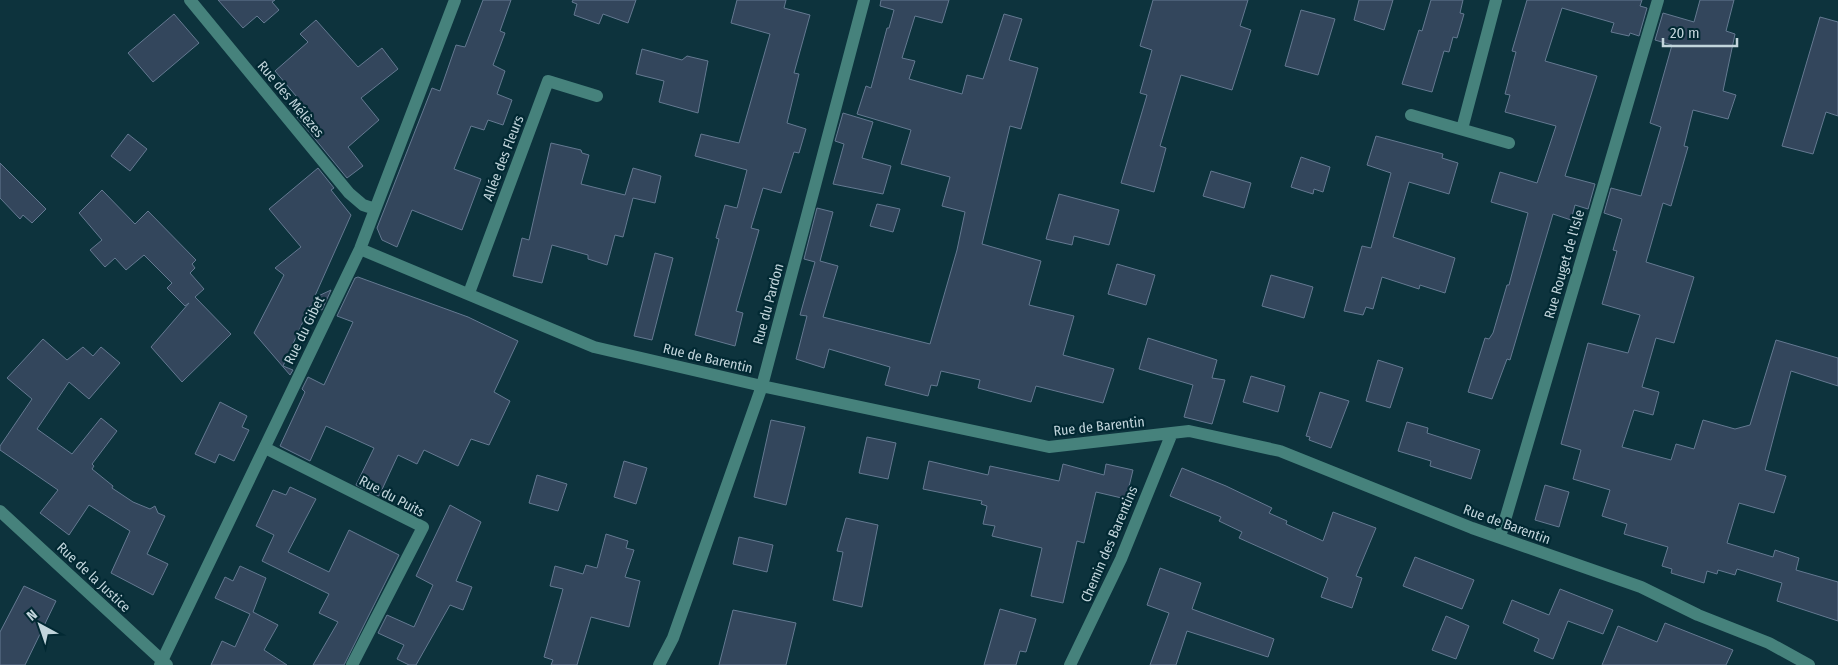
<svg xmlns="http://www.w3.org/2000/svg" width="1838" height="665" viewBox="0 0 1838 665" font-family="'Fira Sans Condensed',sans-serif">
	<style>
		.building { fill: #33465c; stroke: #647991 }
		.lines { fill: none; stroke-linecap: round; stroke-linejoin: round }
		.minor { stroke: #46827c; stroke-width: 12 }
		.labels { text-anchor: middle; stroke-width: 4.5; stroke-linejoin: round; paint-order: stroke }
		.street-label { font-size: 14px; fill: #c2d5dc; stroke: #022933 }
	</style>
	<rect width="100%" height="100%" fill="#0d333d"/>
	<path class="building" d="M218 0H275L272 2 279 10 264 23 257 16 243 28Z
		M483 0H511L500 31 505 33 493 65 505 71 497 94 512 100 503 125 488 120 484 130 471 126 454 169 481 179 462 230 412 210 397 247 382 240 377 228 432 88 440 91 456 45 465 47Z
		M573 0H636L628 23 603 14 599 24 574 15 577 4 572 2Z
		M737 0H786L784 8 810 15 794 73 799 74 787 123 806 129 799 153 794 152 781 193 763 188 751 228 759 230 736 311 743 313 735 346 695 335 719 239 716 238 725 205 737 208 747 170 695 156 701 134 739 143 770 34 731 23Z
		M881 0H949L942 23 915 16 902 58 915 61 909 79 962 94 967 75 983 79 1004 14 1022 19 1009 60 1038 68 1021 129 1010 126 982 244 1041 261 1029 305 1074 316 1063 355 1114 369 1103 403 1036 386 1031 402 978 388 980 380 941 371 937 386 931 385 928 396 885 385 890 367 829 349 824 368 796 359 807 316 800 315 815 262 804 259 817 208 833 212 820 261 838 266 823 317 930 344 957 250 965 212 942 206 950 177 901 164 911 130 857 114 866 86 871 88 887 28H889L894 10 880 6Z
		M1153 0H1248L1240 26 1251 30 1232 90 1181 75 1160 146 1166 148 1154 192 1121 183 1147 95 1140 93 1152 50 1140 46Z
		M1359 0H1393L1384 30 1354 20Z
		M1431 0H1463L1460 13 1464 14 1457 38 1453 37 1449 52 1444 51 1432 92 1402 84 1419 30 1422 31Z
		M1527 0H1642L1640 6 1647 8 1639 36 1630 33 1629 36 1611 32 1614 23 1562 8 1545 61 1597 76 1565 176 1595 184 1588 209 1575 205 1571 220 1553 214 1510 360 1507 359 1492 399 1468 392 1485 338 1489 339 1493 333 1507 285H1509L1528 213 1491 202 1500 172 1537 183 1556 126 1505 112 1510 95 1505 94 1516 52 1512 51Z
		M1700 0H1734L1726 31 1735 34 1723 91 1736 95 1728 119 1693 110 1684 146 1688 147 1671 206 1663 203 1646 262 1694 277 1674 343 1656 338 1642 387 1659 392 1653 415 1634 410 1622 447 1671 460 1676 444 1694 449 1703 420 1735 429 1750 425 1776 340 1838 358V386L1791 371 1765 470 1786 476 1774 513 1739 503 1727 543 1773 557 1775 550 1799 558 1796 570 1838 582V621L1777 601 1782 583 1737 569 1735 575 1718 570 1717 574 1707 571 1704 583 1671 573 1672 569 1662 566 1668 547 1624 534 1627 524 1602 516 1610 490 1573 479 1581 450 1561 444 1588 343 1628 353 1640 315 1602 304 1617 251 1613 250 1622 219 1604 213 1611 188 1641 196 1661 127 1650 123 1672 45 1655 40 1663 13 1694 22Z
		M1301 10 1335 19 1318 75 1285 66Z
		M174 14 199 43 153 82 128 53Z
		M1820 17 1838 22V116L1826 112 1813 154 1782 146Z
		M316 20 358 67 382 48 398 69 361 98 379 120 348 147 363 166 347 178 297 117 307 109 275 71 308 42 300 34Z
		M642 49 682 60 687 56 708 61 698 113 659 102 664 81 636 74Z
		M843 113 873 122 862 158 891 166 883 194 833 184 844 144 835 141Z
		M128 134 147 149 130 171 111 156Z
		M1376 136 1443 154 1442 158 1458 163 1449 194 1409 182 1393 237 1455 258 1445 293 1420 285 1419 289 1382 277 1373 309 1366 307 1363 315 1344 311 1362 246 1371 248 1391 173 1367 165Z
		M551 143 581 150 582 153 589 155 581 184 625 195 633 168 661 176 655 203 633 198 623 237 615 235 607 265 588 259V255L552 245 542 283 513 276 522 238 529 240Z
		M1301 157 1330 167 1323 192 1314 189 1313 194 1291 187Z
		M0 163 46 209 32 223 23 215 20 219 0 198Z
		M318 168 334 188 331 190 351 215 314 298 331 290 322 310 310 306 283 366 293 370 290 375 254 333 284 275 275 268 301 247 269 209Z
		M1211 171 1251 183 1244 208 1203 196Z
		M102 190 135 224 148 211 196 260 192 264 195 268 190 273 204 289 195 297 231 334 182 382 151 347 189 303 185 306 167 288 172 283 144 255 126 270 115 258 105 267 90 250 102 240 79 213Z
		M1059 194 1119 210 1109 245 1074 236 1072 245 1046 239Z
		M877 204 900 209 893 232 870 226Z
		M655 253 673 258 652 340 634 336Z
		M1117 264 1155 275 1146 305 1108 294Z
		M1271 275 1313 287 1304 318 1262 306Z
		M358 277 468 317 518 341 494 392 510 401 489 445 471 439 458 466 424 450 417 464 398 455 379 496 356 485 374 448 326 426 310 461 280 446 305 392 302 389 308 377 324 385 353 322 337 316 355 278Z
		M1148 338 1217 360 1212 378 1225 380 1212 424 1184 417 1193 385 1139 369Z
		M43 339 67 360 83 347 93 356 101 347 120 363 89 399 69 382 37 429 72 454 101 418 117 431 92 464 94 466 92 469 113 486 112 488 133 502 150 509 155 506 158 513 165 516 147 554 168 564 153 595 111 573 130 531 89 505 69 535 40 513 58 490 0 450V446L32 399 7 378Z
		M1378 360 1403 368 1390 408 1366 401Z
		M1251 376 1285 386 1278 412 1243 402Z
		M1320 392 1349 401 1331 448 1309 440 1310 437 1306 436Z
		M220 402 247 416 242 427 249 430 234 461 219 454 215 463 195 454Z
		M771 420 805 427 786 505 754 497Z
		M1407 422 1428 428 1427 433 1480 450 1471 479 1430 466 1431 461 1398 451Z
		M867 437 896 443 888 479 859 473Z
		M624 461 647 468 636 504 614 497Z
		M929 461 988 475 990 466 1059 481 1063 464 1104 475 1106 464 1133 470 1126 499 1096 492 1084 543 1077 541 1063 603 1031 596 1042 548 992 536 995 526 983 524 987 506 981 504 982 501 923 489Z
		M1182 468 1226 486 1272 508 1269 513 1287 521 1286 524 1323 541 1333 512 1376 528 1356 576 1362 578 1352 608 1321 597 1328 578 1239 538 1242 532 1219 521 1221 517 1170 496Z
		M537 475 567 484 558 511 529 503Z
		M1545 485 1569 492 1559 527 1535 520Z
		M290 487 316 499 288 552 329 572 349 530 399 555 344 665H313L338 622 319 613 329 594 262 561 274 535 256 526 273 490 286 495Z
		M450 505 481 522 456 581 472 587 463 610 450 605 416 665H409L397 659 404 645 378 633 387 615 414 627 433 585 416 576Z
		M846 518 878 525 862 607 833 600 843 552 837 551Z
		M606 534 628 541 626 548 634 550 625 577 640 581 629 627 591 617 577 665H551L553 660 544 657 563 589 550 586 555 566 583 574 586 565 597 568Z
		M739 537 773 545 767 572 733 564Z
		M1415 557 1474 580 1462 609 1403 586Z
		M240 566 266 578 253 612 278 625 264 650 287 665H211L222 641 235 647 250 614 215 598 225 577 233 581Z
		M1160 568 1201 583 1192 609 1274 639 1268 657 1187 631 1176 665H1150L1169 613 1147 605Z
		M24 586 56 601 25 665H0V632Z
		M1560 589 1613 610 1603 634 1568 621 1553 659 1534 651 1539 639 1503 623 1512 600 1549 615Z
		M1000 609 1036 619 1026 652 1020 651 1016 665H984Z
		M733 610 796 623 786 665H719Z
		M1446 616 1469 626 1456 659 1432 650Z
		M1665 623 1733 650 1726 665H1602L1618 626 1657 642Z"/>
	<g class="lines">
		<path class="minor" d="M190 0 349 193 363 205 375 209
			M1411 115 1509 143
			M1462 129 1496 0
			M360 249 594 347 762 386 1049 447 1189 431 1280 451 1472 528 1641 587 1698 615 1769 643 1809 665
			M469 293 548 81 597 96
			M265 448 423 527 352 665
			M0 511 167 665
			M1500 537 1658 0
			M160 665 360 249 455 0
			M659 665 673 638 762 386 864 0
			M1070 665 1121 559 1172 433"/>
	</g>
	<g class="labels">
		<g class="street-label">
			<text transform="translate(291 99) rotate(50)" y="5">Rue des Mélèzes</text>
			<text transform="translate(503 158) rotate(-69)" y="5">Allée des Fleurs</text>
			<text transform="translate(1564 264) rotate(-74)" y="5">Rue Rouget de l'Isle</text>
			<text transform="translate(768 304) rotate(-75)" y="5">Rue du Pardon</text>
			<text transform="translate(304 330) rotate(-64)" y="5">Rue du Gibet</text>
			<text transform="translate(708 358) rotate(13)" y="5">Rue de Barentin</text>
			<text transform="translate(1099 426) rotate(-6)" y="5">Rue de Barentin</text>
			<text transform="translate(392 496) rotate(28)" y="5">Rue du Puits</text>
			<text transform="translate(1507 524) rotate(20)" y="5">Rue de Barentin</text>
			<text transform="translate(1109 544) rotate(-67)" y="5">Chemin des Barentins</text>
			<text transform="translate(94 577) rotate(43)" y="5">Rue de la Justice</text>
		</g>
	</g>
	<g transform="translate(40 625) rotate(320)" stroke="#022933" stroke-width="4" paint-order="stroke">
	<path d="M0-4L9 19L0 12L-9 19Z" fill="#c2d5dc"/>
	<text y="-8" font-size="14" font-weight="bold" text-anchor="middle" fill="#c2d5dc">N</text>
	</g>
	<path d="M1663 38v8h74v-8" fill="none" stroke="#c2d5dc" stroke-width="2.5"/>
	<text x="1670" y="38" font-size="15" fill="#c2d5dc" stroke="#022933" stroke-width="4" paint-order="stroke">20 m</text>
</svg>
